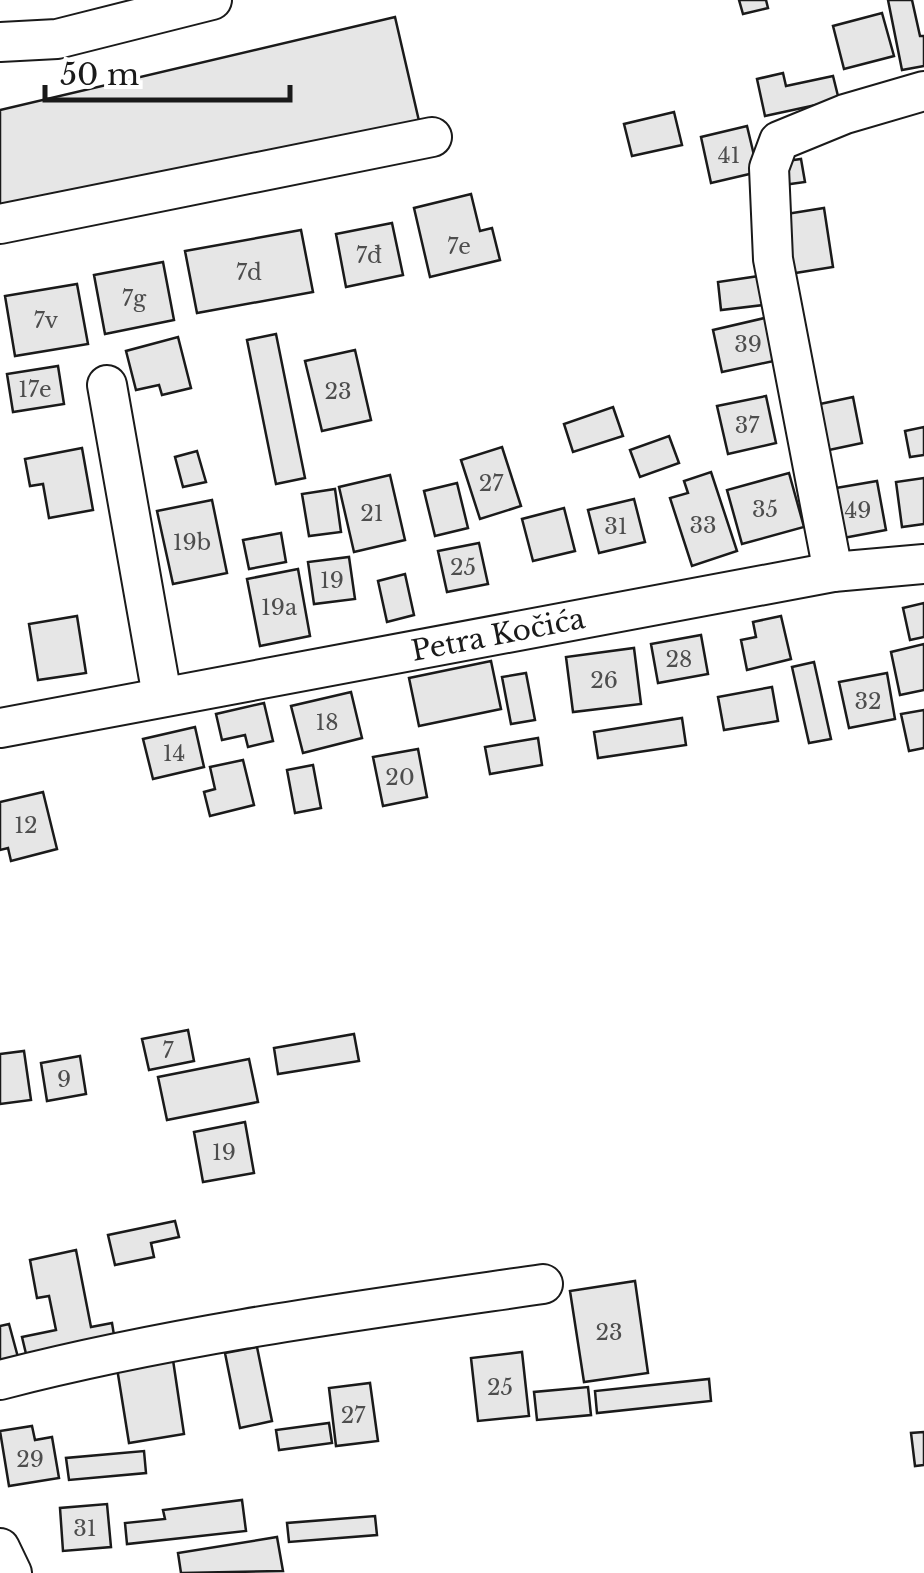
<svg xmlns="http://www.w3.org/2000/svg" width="924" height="1573" viewBox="0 0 924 1573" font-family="'Libre Baskerville',serif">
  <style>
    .building { fill: #e6e6e6; stroke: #1a1a1a; stroke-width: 2.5 }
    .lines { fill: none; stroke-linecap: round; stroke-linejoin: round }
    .minor-casing { stroke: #1a1a1a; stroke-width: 42 }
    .minor { stroke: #fff; stroke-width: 38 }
    .labels { text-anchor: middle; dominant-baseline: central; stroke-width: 8; stroke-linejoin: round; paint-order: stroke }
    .number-label { font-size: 22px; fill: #4d4d4d }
    .street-label { font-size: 28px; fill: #1a1a1a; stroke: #fff }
  </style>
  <rect width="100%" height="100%" fill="#fff"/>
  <g class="building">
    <polygon points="739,0 766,0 768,8 743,14"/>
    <polygon points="888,0 912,0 920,36 924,36 924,66 902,70"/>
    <polygon points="882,13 894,56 844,69 833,26"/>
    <polygon points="395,17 419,121 0,220 0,110"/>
    <polygon points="783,73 786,86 833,76 839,100 765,116 757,79"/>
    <polygon points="674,112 682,145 632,156 624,124"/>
    <polygon points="747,126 758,172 711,183 701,137"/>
    <polygon points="801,159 805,182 783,185 779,162"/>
    <polygon points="471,194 480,231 492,228 500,260 430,277 414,208"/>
    <polygon points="824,208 833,267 789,274 780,215"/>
    <polygon points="392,223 403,275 346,287 336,234"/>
    <polygon points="301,230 313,292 197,313 185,251"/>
    <polygon points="163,262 174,320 105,334 94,275"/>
    <polygon points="759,276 763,305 721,310 718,282"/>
    <polygon points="77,284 88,344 15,356 5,296"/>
    <polygon points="773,316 783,359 722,372 713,330"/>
    <polygon points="276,334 305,478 276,484 247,340"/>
    <polygon points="178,337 191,388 162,395 159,385 136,390 126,351"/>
    <polygon points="355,350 371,420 322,431 305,361"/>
    <polygon points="58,366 64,404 13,412 7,374"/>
    <polygon points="766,396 776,443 728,454 717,406"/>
    <polygon points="853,397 862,443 829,450 820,404"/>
    <polygon points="613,407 623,436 573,452 564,424"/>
    <polygon points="924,427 924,455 910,457 905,431"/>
    <polygon points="669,436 679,463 640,477 630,450"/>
    <polygon points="502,447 521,506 480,519 461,460"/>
    <polygon points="82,448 93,510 49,518 43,484 30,486 25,459"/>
    <polygon points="197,451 206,482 183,487 175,457"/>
    <polygon points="711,472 737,551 692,566 670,498 688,493 684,481"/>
    <polygon points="789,473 804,527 742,544 727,490"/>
    <polygon points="390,475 405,540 354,552 339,487"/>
    <polygon points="924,478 924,524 902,527 896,482"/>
    <polygon points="877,481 886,530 838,539 830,489"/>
    <polygon points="457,483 468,528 435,536 424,491"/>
    <polygon points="335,489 341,532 309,536 302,494"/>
    <polygon points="634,499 645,542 599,553 588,510"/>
    <polygon points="212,500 227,573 173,584 157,511"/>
    <polygon points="564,508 575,551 533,561 522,519"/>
    <polygon points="281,533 286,562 249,569 243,540"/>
    <polygon points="479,543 488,584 447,592 438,551"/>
    <polygon points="349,557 355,599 314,604 308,562"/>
    <polygon points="298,569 310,636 260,646 247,579"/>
    <polygon points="405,574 414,615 387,622 378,581"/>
    <polygon points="924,603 924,637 910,640 903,608"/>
    <polygon points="77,616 86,673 38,680 29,624"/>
    <polygon points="781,616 791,659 747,670 741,640 756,637 753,622"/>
    <polygon points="701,635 708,674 658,683 651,644"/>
    <polygon points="924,644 924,690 900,695 891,652"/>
    <polygon points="634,648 641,704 573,712 566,657"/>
    <polygon points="491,661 501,709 419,726 409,678"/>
    <polygon points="814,662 831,739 809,743 792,667"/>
    <polygon points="526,673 535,720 511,724 502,677"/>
    <polygon points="887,673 895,719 849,728 839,682"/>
    <polygon points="772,687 778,721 724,730 718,697"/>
    <polygon points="351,692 362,738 303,753 291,706"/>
    <polygon points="264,703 273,741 248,747 245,735 222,740 216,714"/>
    <polygon points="924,710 924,748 909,751 901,714"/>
    <polygon points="682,718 686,745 598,758 594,732"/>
    <polygon points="195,727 204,767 153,779 143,739"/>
    <polygon points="538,738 542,765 490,774 485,747"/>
    <polygon points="418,749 427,797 383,806 373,757"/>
    <polygon points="243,760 254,805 210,816 204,792 215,789 210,767"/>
    <polygon points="313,765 321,808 295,813 287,770"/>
    <polygon points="43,792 57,849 11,861 8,848 0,850 0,802"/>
    <polygon points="188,1030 194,1061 149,1070 142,1039"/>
    <polygon points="354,1034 359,1061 278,1074 274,1048"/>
    <polygon points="24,1051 31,1100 0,1104 0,1054"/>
    <polygon points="80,1056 86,1094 47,1101 41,1063"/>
    <polygon points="249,1059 258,1102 167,1120 158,1077"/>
    <polygon points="245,1122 254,1173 203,1182 194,1132"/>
    <polygon points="175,1221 179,1237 151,1243 154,1257 115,1265 108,1235"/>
    <polygon points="76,1250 91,1327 112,1323 115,1341 27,1358 22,1337 56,1330 49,1296 37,1298 30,1260"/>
    <polygon points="635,1281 648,1373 584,1382 570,1291"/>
    <polygon points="9,1324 19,1361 0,1365 0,1326"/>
    <polygon points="257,1347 272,1421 240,1428 225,1353"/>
    <polygon points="522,1352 529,1416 478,1421 471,1358"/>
    <polygon points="173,1360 184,1434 129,1443 117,1368"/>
    <polygon points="709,1379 711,1401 597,1413 595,1391"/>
    <polygon points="370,1383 378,1441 336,1446 329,1388"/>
    <polygon points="588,1387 591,1415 537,1420 534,1392"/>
    <polygon points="329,1423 332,1443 279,1450 276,1430"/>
    <polygon points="32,1426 35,1440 52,1437 59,1478 9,1486 0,1431"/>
    <polygon points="924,1432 924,1465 915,1466 911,1433"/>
    <polygon points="144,1451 146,1473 69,1480 66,1458"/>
    <polygon points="242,1500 246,1531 127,1544 125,1523 165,1519 163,1510"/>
    <polygon points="107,1504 111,1547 63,1551 60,1508"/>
    <polygon points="375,1516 377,1535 289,1542 287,1523"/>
    <polygon points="277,1537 283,1571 181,1573 178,1553"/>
  </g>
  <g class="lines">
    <g class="minor-casing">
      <g id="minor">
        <polyline points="0,42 57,39 212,0"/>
        <polyline points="0,224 432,137"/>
        <polyline points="107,385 162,696"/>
        <polyline points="833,572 773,259 769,168 779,141 845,114 924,91"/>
        <polyline points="0,728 833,572 924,564"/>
        <path d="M 0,1380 C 178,1334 362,1310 543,1284"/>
        <polyline points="0,1548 12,1573"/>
      </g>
    </g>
    <use href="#minor" class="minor"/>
  </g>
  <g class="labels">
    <g class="number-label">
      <text x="729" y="155">41</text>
      <text x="459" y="246">7e</text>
      <text x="369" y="255">7đ</text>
      <text x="249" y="272">7d</text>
      <text x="134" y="298">7g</text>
      <text x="46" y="320">7v</text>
      <text x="748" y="344">39</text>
      <text x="35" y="389">17e</text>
      <text x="338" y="391">23</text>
      <text x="747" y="425">37</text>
      <text x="491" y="483">27</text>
      <text x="765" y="509">35</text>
      <text x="858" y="510">49</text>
      <text x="372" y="513">21</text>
      <text x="703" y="525">33</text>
      <text x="616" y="526">31</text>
      <text x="192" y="542">19b</text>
      <text x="463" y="567">25</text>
      <text x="332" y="580">19</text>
      <text x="279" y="607">19a</text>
      <text x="679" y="659">28</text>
      <text x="604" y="680">26</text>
      <text x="868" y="701">32</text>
      <text x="327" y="722">18</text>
      <text x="174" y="753">14</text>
      <text x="400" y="777">20</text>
      <text x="26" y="825">12</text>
      <text x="168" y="1050">7</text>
      <text x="64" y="1079">9</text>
      <text x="224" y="1152">19</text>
      <text x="609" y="1332">23</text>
      <text x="500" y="1387">25</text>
      <text x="353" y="1415">27</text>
      <text x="30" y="1459">29</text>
      <text x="85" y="1528">31</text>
    </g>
    <g class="street-label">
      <text transform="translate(498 635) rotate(-11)">Petra Kočića</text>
    </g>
  </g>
  <path d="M45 85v15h245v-15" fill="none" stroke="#1a1a1a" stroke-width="5"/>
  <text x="60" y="85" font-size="30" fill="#1a1a1a" stroke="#ffffff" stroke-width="8" paint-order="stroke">50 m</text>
</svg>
